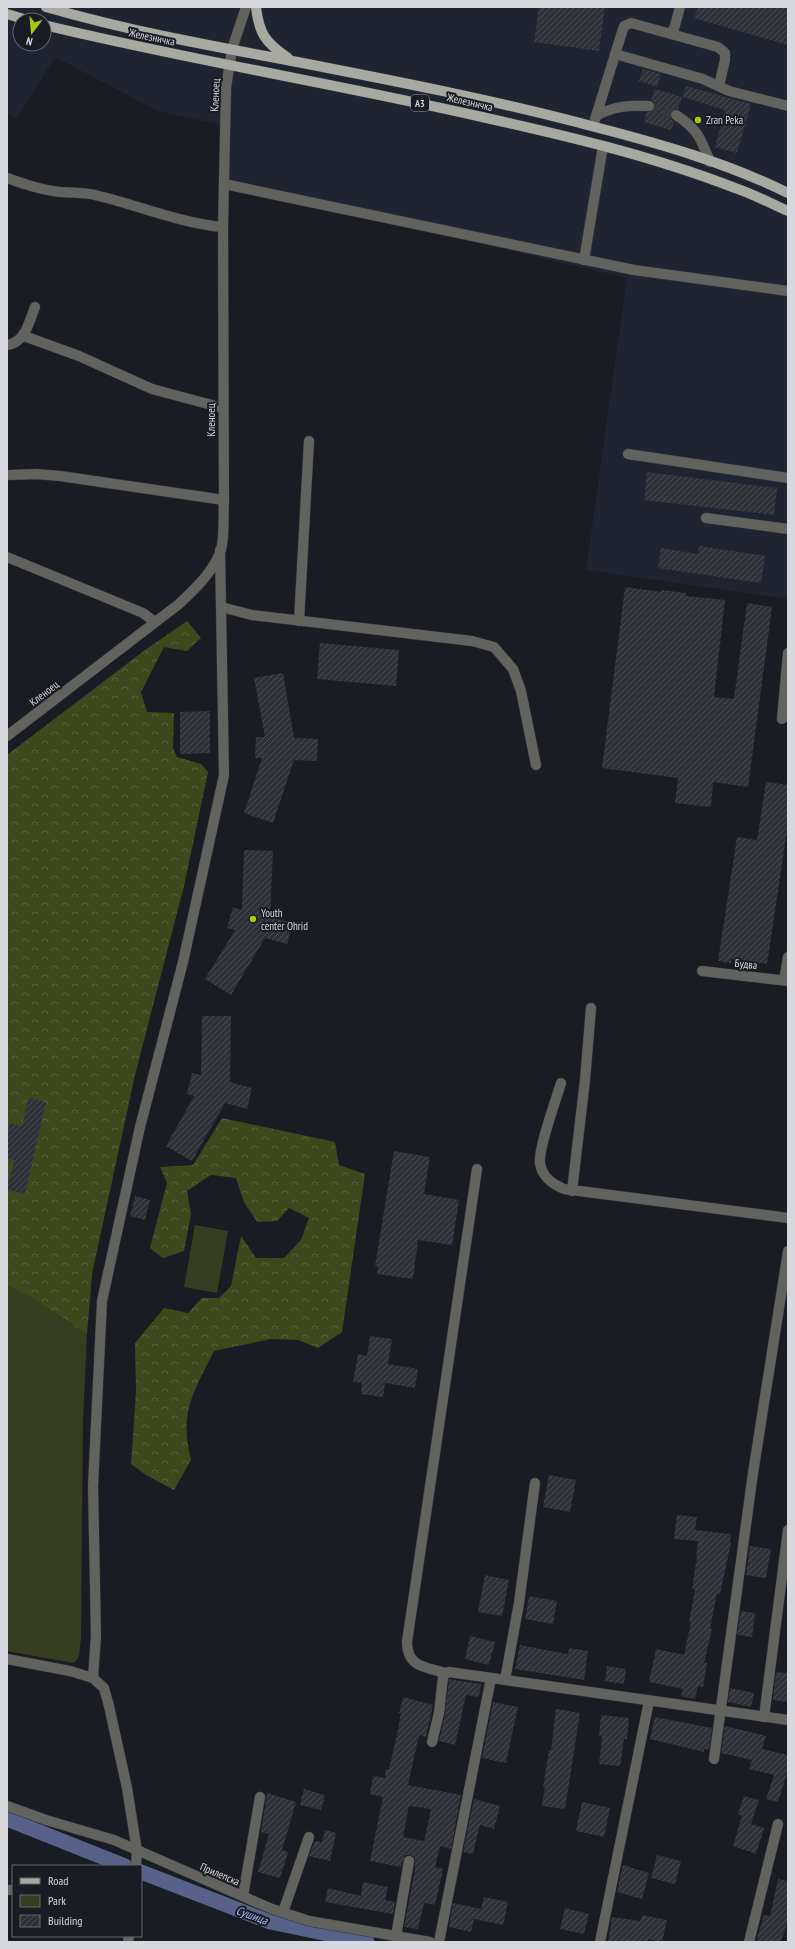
<svg xmlns="http://www.w3.org/2000/svg" width="795" height="1949" viewBox="0 0 795 1949" font-family="'PT Sans Narrow',sans-serif">
  <style>
    .built { fill: #202431; fill-rule: evenodd }
    .green { fill: #373d20 }
    .forest { fill: url(#forest-crowns) }
    .lines { fill: none; stroke-linecap: round; stroke-linejoin: round }
    .canal { stroke: #56628a; stroke-width: 15 }
    .building { fill: url(#building-hatch); fill-rule: evenodd }
    .minor-tunnel { stroke: #36383f; stroke-width: 10; stroke-dasharray: 10 5; stroke-linecap: butt }
    .minor-casing { stroke: #34363d; stroke-width: 11 }
    .major-casing { stroke: #34363d; stroke-width: 11 }
    .minor { stroke: #62635f; stroke-width: 10 }
    .major { stroke: #a8aaa2; stroke-width: 10 }
    .poi-dot { fill: #adc610; stroke: #1a1c23; stroke-width: 1.5 }
    .labels { text-anchor: middle; dominant-baseline: central; stroke-width: 4; stroke-linejoin: round; paint-order: stroke }
    .shield { fill: #1a1c23; stroke: #9ea0a5; stroke-width: 1 }
    .shield-label { font-size: 10px; font-weight: bold; fill: #d6d8dd }
    .street-label { font-size: 11px; fill: #d6d8dd; stroke: #1a1c23 }
    .poi-label { font-size: 11px; fill: #d6d8dd; stroke: #1a1c23; text-anchor: start }
    .water-label { font-size: 12px; font-style: italic; fill: #a8bdfe; stroke: #1a1c23 }
  </style>
  <defs>
    <pattern id="forest-crowns" width="20" height="18" patternUnits="userSpaceOnUse"><rect width="20" height="18" fill="#3f481c"/><path d="M2 6a3 3 0 1 1 6 0M12 15a3 3 0 1 1 6 0" fill="none" stroke="#5a623d"/></pattern>
    <pattern id="building-hatch" width="6" height="6" patternUnits="userSpaceOnUse"><rect width="6" height="6" fill="#2e3138"/><path d="M-1 1l2-2M0 6l6-6M5 7l2-2" fill="none" stroke="#4c4e54"/></pattern>
  </defs>
  <rect width="100%" height="100%" fill="#1a1c23"/>
  <path class="built" d="M 7,7 L 788,7 L 788,599 L 586,570 L 627,278 L 224,184 L 225,126 L 158,111 L 55,57 L 17,118 L 7,113 ZM 20,20 L 44,20 L 44,44 L 20,44 Z"/>
  <g class="green">
    <polygon points="195,1225 228,1231 217,1293 184,1287"/>
    <polygon points="7,1285 35,1300 87,1334 83,1421 81,1638 79,1656 74,1663 7,1651"/>
  </g>
  <g class="forest">
    <polygon points="187,621 201,638 187,651 164,647 141,692 147,712 174,713 173,748 177,757 201,764 208,772 184,886 135,1075 92,1274 87,1334 35,1300 7,1285 7,755 145,650"/>
    <path d="M 222,1118 L 335,1142 L 339,1165 L 365,1174 L 342,1332 L 318,1348 L 298,1340 L 271,1339 L 214,1351 C 193,1393 179,1413 191,1460 L 174,1490 L 146,1475 L 131,1464 L 136,1392 L 135,1343 L 164,1308 L 188,1313 L 202,1298 L 219,1298 L 231,1286 L 241,1236 L 256,1258 L 284,1258 L 301,1240 L 309,1218 L 289,1208 L 277,1221 L 257,1222 L 244,1202 L 236,1178 L 211,1175 L 187,1191 L 191,1214 L 184,1251 L 163,1258 L 150,1248 L 167,1183 L 160,1167 L 193,1165 Z"/>
  </g>
  <g class="lines">
    <g class="canal">
      <polyline points="7,1819 125,1866"/>
      <polyline points="141,1872 270,1922 367,1942"/>
    </g>
  </g>
  <g class="building">
    <polygon points="539,7 605,7 599,51 534,42"/>
    <polygon points="698,7 788,7 788,45 694,18"/>
    <polygon points="643,69 661,74 657,87 639,81"/>
    <polygon points="686,86 751,104 737,153 715,147 725,110 683,97"/>
    <polygon points="655,89 682,97 678,109 673,109 670,114 670,118 674,122 671,130 644,122 647,112 655,109 655,103 651,100"/>
    <polygon points="647,472 777,488 774,515 644,500"/>
    <polygon points="699,546 765,556 761,583 658,568 661,548 698,554"/>
    <polygon points="625,587 661,592 661,590 686,593 686,596 725,600 714,697 734,699 747,603 772,607 748,787 713,782 711,807 675,803 678,778 602,768"/>
    <polygon points="320,643 399,650 396,686 317,679"/>
    <polygon points="283,673 294,738 318,739 317,761 294,760 273,823 244,813 262,758 255,758 256,737 265,737 254,678"/>
    <polygon points="210,711 210,753 180,754 180,712"/>
    <polygon points="766,782 788,785 788,824 767,964 731,959 731,963 718,961 737,837 757,840"/>
    <polygon points="244,850 273,851 270,917 293,923 287,944 265,938 231,995 205,979 235,930 227,928 233,907 242,910"/>
    <polygon points="202,1016 231,1016 230,1082 252,1088 247,1109 225,1103 192,1161 166,1146 194,1096 187,1094 192,1073 201,1075"/>
    <polygon points="28,1098 46,1102 25,1194 7,1190 14,1160 7,1158 7,1135 10,1123 22,1126"/>
    <polygon points="394,1151 430,1157 424,1194 459,1200 452,1245 418,1240 413,1279 377,1274 378,1267 375,1266"/>
    <polygon points="135,1196 150,1200 145,1220 130,1216"/>
    <polygon points="370,1336 392,1339 388,1364 418,1369 415,1388 385,1383 383,1397 361,1394 362,1383 353,1382 358,1354 367,1356"/>
    <polygon points="549,1475 576,1480 570,1512 543,1507"/>
    <polygon points="677,1515 697,1517 695,1530 731,1534 730,1542 731,1543 720,1594 717,1593 710,1629 712,1629 704,1663 707,1663 703,1687 698,1686 695,1699 681,1696 683,1689 649,1682 656,1649 684,1655 691,1622 689,1622 695,1590 692,1589 697,1557 696,1557 698,1541 674,1539"/>
    <polygon points="750,1546 771,1549 766,1578 746,1575"/>
    <polygon points="485,1575 509,1580 502,1616 478,1612"/>
    <polygon points="529,1596 557,1601 553,1624 525,1619"/>
    <polygon points="741,1611 755,1613 752,1637 737,1635"/>
    <polygon points="470,1636 495,1642 489,1665 465,1659"/>
    <polygon points="520,1645 568,1654 569,1648 588,1651 584,1680 515,1669"/>
    <polygon points="607,1666 626,1669 624,1684 605,1681"/>
    <polygon points="776,1672 788,1673 788,1702 773,1700"/>
    <polygon points="449,1679 481,1684 479,1697 466,1695 455,1745 439,1741 445,1714"/>
    <polygon points="730,1688 754,1693 751,1707 728,1702"/>
    <path d="M 403,1697 L 433,1705 L 426,1737 L 419,1735 L 408,1785 L 461,1795 L 451,1849 L 440,1846 L 435,1867 L 443,1869 L 435,1905 L 424,1903 L 418,1929 L 404,1927 L 415,1870 L 415,1858 L 410,1855 L 406,1855 L 403,1860 L 401,1867 L 370,1861 L 383,1797 L 370,1794 L 373,1776 L 385,1778 L 386,1769 L 389,1769 L 398,1730 L 401,1713 L 399,1713 ZM 409,1806 L 431,1809 L 424,1841 L 403,1837 Z"/>
    <polygon points="493,1702 518,1707 506,1763 482,1758"/>
    <polygon points="556,1709 580,1713 565,1809 542,1806 545,1787 543,1787 549,1750 551,1750"/>
    <polygon points="601,1715 629,1718 627,1739 624,1739 620,1766 599,1764 602,1736 599,1736"/>
    <polygon points="655,1717 712,1728 709,1750 704,1749 704,1752 650,1739"/>
    <polygon points="725,1726 766,1736 762,1749 788,1755 788,1771 778,1802 766,1799 774,1775 749,1769 752,1760 721,1753"/>
    <polygon points="304,1789 325,1795 321,1810 300,1805"/>
    <polygon points="267,1793 296,1802 282,1850 288,1852 280,1878 258,1872 269,1834 261,1832"/>
    <polygon points="744,1796 759,1800 751,1824 764,1828 756,1854 733,1846 742,1816 738,1814"/>
    <polygon points="474,1799 500,1806 494,1829 480,1825 473,1854 463,1852"/>
    <polygon points="582,1802 610,1808 604,1837 576,1831"/>
    <polygon points="325,1830 336,1833 330,1861 309,1856 315,1841 322,1842"/>
    <polygon points="657,1855 681,1861 675,1884 651,1878"/>
    <polygon points="623,1865 649,1873 642,1899 617,1892"/>
    <polygon points="778,1879 788,1881 788,1920 781,1942 756,1942 764,1915 770,1916"/>
    <polygon points="363,1882 388,1887 385,1900 395,1902 393,1914 325,1902 328,1888 361,1896"/>
    <polygon points="484,1897 508,1902 503,1925 474,1919 471,1932 449,1927 453,1903 481,1909"/>
    <polygon points="565,1908 589,1914 584,1934 560,1929"/>
    <polygon points="642,1915 667,1920 662,1942 648,1939 648,1942 608,1942 612,1917 640,1921"/>
  </g>
  <g class="lines">
    <polyline class="minor-tunnel" points="649,106 676,115"/>
    <g class="minor-casing">
      <g id="minor">
        <polyline points="670,33 674,29 680,7"/>
        <polyline points="615,54 703,79 729,91 788,106"/>
        <path d="M 676,115 C 698,129 701,139 710,162"/>
        <path d="M 596,116 C 613,106 630,105 649,106"/>
        <polyline points="593,126 622,32 624,26 631,23 718,47 725,53 725,60 719,86"/>
        <path d="M 7,178 C 24,184 41,190 60,192 C 73,193 85,192 99,196 C 140,206 180,223 223,227"/>
        <polyline points="224,184 634,270 788,291"/>
        <polyline points="584,260 603,146"/>
        <polyline points="24,336 79,356 152,389 223,408"/>
        <path d="M 7,345 C 25,343 29,322 35,307"/>
        <polyline points="628,454 788,478"/>
        <polyline points="10,475 36,474 60,476 224,500"/>
        <polyline points="706,518 788,529"/>
        <polyline points="220,550 221,607 252,615 472,641 494,647 513,669 521,691 536,765"/>
        <polyline points="7,557 143,613 155,622"/>
        <polyline points="299,621 309,441"/>
        <polyline points="782,719 788,653"/>
        <path d="M 7,736 L 179,604 C 195,589 214,571 221,550 C 225,534 223,516 224,500 L 223,227 L 226,88 L 232,49 L 246,7"/>
        <polyline points="702,971 788,981"/>
        <polyline points="784,980 788,957"/>
        <path d="M 561,1083 C 556,1100 538,1149 540,1163 C 542,1177 552,1184 564,1189 L 788,1218"/>
        <polyline points="572,1191 585,1080 591,1008"/>
        <polyline points="7,1659 70,1671 93,1678 104,1688 109,1706 127,1788 137,1851 136,1866"/>
        <path d="M 446,1673 C 425,1667 407,1667 407,1642 L 477,1169"/>
        <polyline points="93,1678 96,1636 93,1486 102,1301 140,1127 183,962 224,775 221,607"/>
        <polyline points="505,1680 519,1603 535,1483"/>
        <polyline points="764,1717 788,1530"/>
        <polyline points="432,1742 439,1713 443,1677 446,1673 449,1672 788,1720"/>
        <polyline points="714,1759 753,1473 788,1251"/>
        <polyline points="7,1806 46,1820 114,1840 272,1909 309,1921 430,1942"/>
        <polyline points="7,1890 13,1890"/>
        <polyline points="243,1896 260,1797"/>
        <polyline points="283,1912 309,1837"/>
        <polyline points="396,1936 409,1861"/>
        <polyline points="128,1942 129,1936"/>
        <polyline points="439,1942 491,1678"/>
        <polyline points="600,1942 649,1701"/>
        <polyline points="749,1942 778,1824"/>
      </g>
    </g>
    <g class="major-casing">
      <g id="major">
        <path d="M 46,7 C 125,30 206,45 287,60 C 390,80 494,100 595,127 C 661,144 727,163 788,193"/>
        <path d="M 256,7 C 259,34 266,43 288,58"/>
        <polyline points="7,14 27,20"/>
        <path d="M 44,25 C 189,60 337,84 482,117 C 567,136 653,156 735,188 C 753,194 770,203 788,211"/>
      </g>
    </g>
    <use href="#minor" class="minor"/>
    <use href="#major" class="major"/>
  </g>
  <g class="poi-dot">
    <circle cx="698" cy="120" r="4"/>
    <circle cx="253" cy="919" r="4"/>
  </g>
  <g class="labels">
    <rect class="shield" x="411" y="95" width="18" height="16" rx="3"/>
    <g class="shield-label">
      <text x="420" y="103">A3</text>
    </g>
    <g class="street-label">
      <text transform="translate(152 37) rotate(12)">Железничка</text>
      <text transform="translate(215 95) rotate(-87)">Кленоец</text>
      <text transform="translate(470 102) rotate(13)">Железничка</text>
      <text transform="translate(211 420) rotate(-90)">Кленоец</text>
      <text transform="translate(44 693) rotate(-38)">Кленоец</text>
      <text transform="translate(746 964) rotate(6)">Будва</text>
      <text transform="translate(220 1874) rotate(23)">Прилепска</text>
    </g>
    <g class="poi-label">
      <text x="706" y="120">Zran Peka</text>
      <text x="261" y="913">Youth<tspan x="261" dy="13">center Ohrid</tspan></text>
    </g>
    <g class="water-label">
      <text transform="translate(252 1915) rotate(20)">Сушица</text>
    </g>
  </g>
  <rect width="795" height="1949" fill="none" stroke="#d6d8dd" stroke-width="16"/>
  <rect x="12" y="1865" width="130" height="72" fill="#1a1c23" stroke="#65676d"/>
  <rect x="20" y="1878" width="20" height="6" fill="#a8aaa2" stroke="#65676d"/>
  <text x="48" y="1885" font-size="12" fill="#d6d8dd">Road</text>
  <rect x="20" y="1895" width="20" height="12" fill="#373d20" stroke="#65676d"/>
  <text x="48" y="1905" font-size="12" fill="#d6d8dd">Park</text>
  <rect x="20" y="1915" width="20" height="12" fill="url(#building-hatch)" stroke="#65676d"/>
  <text x="48" y="1925" font-size="12" fill="#d6d8dd">Building</text>
  <g transform="translate(32 32) rotate(196)"><circle r="19" fill="#1a1c23" stroke="#65676d"/>
  <path d="M0-3L7 15L0 10L-7 15Z" fill="#adc610"/>
  <text y="-6" font-size="11" font-weight="bold" text-anchor="middle" fill="#d6d8dd">N</text>
  </g>
</svg>
